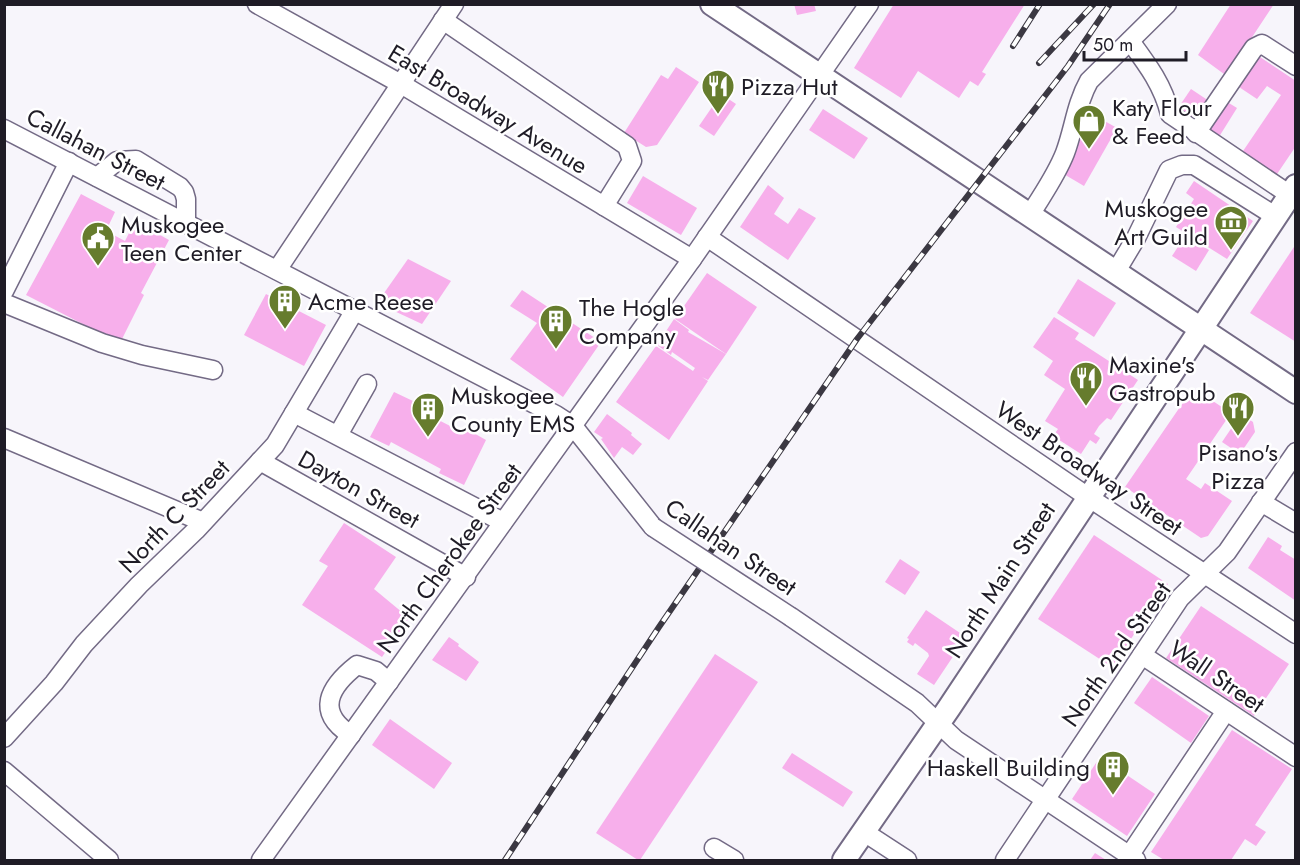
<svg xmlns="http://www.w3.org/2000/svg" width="1300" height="865" viewBox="0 0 1300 865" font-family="Jost,sans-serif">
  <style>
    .building { fill: #f7afeb }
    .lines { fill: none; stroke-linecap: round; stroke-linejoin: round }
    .minor-casing { stroke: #736a85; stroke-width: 21 }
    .major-casing { stroke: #736a85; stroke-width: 26 }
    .minor { stroke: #fff; stroke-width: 18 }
    .major { stroke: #fff; stroke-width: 22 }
    .rail-casing { stroke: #3b3842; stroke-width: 6 }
    .rail { stroke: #fff; stroke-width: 4; stroke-dasharray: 11; stroke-linecap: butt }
    .minor-bridge-casing { stroke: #736a85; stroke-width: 21; stroke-linecap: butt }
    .minor-bridge { stroke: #fff; stroke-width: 18 }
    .labels { text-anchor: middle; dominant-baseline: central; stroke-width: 5; stroke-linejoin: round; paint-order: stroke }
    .poi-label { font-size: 24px; fill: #1f1c26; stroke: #fff; text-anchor: start }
    .street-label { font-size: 24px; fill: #1f1c26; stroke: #fff }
  </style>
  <rect width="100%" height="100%" fill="#f7f5fb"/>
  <g class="building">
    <polygon points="794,4 814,4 816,11 797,15"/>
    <polygon points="894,4 1025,4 982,72 986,74 978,86 970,81 959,98 918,71 901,98 854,68"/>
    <polygon points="1231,4 1274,4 1235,63 1230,66 1224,74 1198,55"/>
    <polygon points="1257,55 1296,81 1296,146 1275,177 1241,154 1281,95 1267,86 1257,99 1236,85"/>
    <polygon points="676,67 699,82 657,145 646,147 624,133 661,75 668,79"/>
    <polygon points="1191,89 1209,101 1194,123 1176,111"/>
    <polygon points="721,94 736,104 714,136 699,126"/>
    <polygon points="1224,100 1237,108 1217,140 1204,132"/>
    <polygon points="823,109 868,138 854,159 809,130"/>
    <polygon points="1094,115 1117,128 1084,186 1062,173"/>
    <polygon points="643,176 697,208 681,235 627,203"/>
    <polygon points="1194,181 1253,221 1227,259 1176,227 1194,199 1186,193"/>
    <polygon points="768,185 784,198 774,214 788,224 799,208 816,218 788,260 740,227"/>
    <polygon points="81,194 115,212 106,231 125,241 135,221 169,240 141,293 144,295 120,343 26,295"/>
    <polygon points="1185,236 1209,250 1196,271 1172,256"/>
    <polygon points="1296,244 1296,342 1250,313"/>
    <polygon points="408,259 451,281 422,324 377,303"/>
    <polygon points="707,273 757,307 726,354 675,319"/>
    <polygon points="1078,279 1116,303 1094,337 1057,313"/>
    <polygon points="522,290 601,342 563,397 510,359 537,323 510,306"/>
    <polygon points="266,294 326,325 304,366 244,335"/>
    <polygon points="1054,317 1079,333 1075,339 1138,380 1111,420 1107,418 1099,426 1094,434 1100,438 1096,444 1090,440 1081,454 1053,436 1058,429 1045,421 1065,389 1044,375 1053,361 1033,347"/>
    <polygon points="674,319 689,330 688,332 726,354 708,380 702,377 708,381 669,440 616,402 656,346 693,371 695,368 672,352 671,355 657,345"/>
    <polygon points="1193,388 1231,413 1186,479 1201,489 1205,483 1232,501 1208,536 1201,538 1125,487"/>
    <polygon points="394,392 413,401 411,406 460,431 463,427 486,440 464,485 439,473 441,469 391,442 389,446 370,437"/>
    <polygon points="607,414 632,433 631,435 642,444 633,455 622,447 614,458 601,439 603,438 594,432"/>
    <polygon points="1241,414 1253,422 1255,432 1240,454 1222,442"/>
    <polygon points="344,523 396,557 374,589 409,618 382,657 302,605 328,566 319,561"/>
    <polygon points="1094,535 1168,584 1112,667 1038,619"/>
    <polygon points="1268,537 1282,546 1280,550 1296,560 1296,601 1248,568"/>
    <polygon points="900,559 920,572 905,595 885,582"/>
    <polygon points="1201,606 1289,664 1254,716 1166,658"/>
    <polygon points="926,610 966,637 934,685 917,674 929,656 928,653 915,643 913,646 907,642 909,639 907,638"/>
    <polygon points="449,637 459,644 458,646 479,662 466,681 432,660"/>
    <polygon points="715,654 758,682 640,860 638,860 596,833"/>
    <polygon points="1152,677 1209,716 1191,743 1134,703"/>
    <polygon points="390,719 452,763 434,789 372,745"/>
    <polygon points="1232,730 1292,769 1255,825 1266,832 1256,846 1245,839 1231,860 1164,860 1151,852"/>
    <polygon points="792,753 853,792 843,807 782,768"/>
    <polygon points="1100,757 1155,794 1127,836 1072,799"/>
    <polygon points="1095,853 1106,860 1090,860"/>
  </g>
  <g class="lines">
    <g class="minor-casing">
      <g id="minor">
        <polyline points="257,4 401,84 692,259"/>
        <polyline points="443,20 627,146 632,161 604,206"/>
        <path d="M 1130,41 C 1147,64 1163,85 1170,114 L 1290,195"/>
        <polyline points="4,129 556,415 573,426 653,527"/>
        <polyline points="1196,133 1254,48 1262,44 1296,66"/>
        <polyline points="97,177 117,161 136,160 180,187 184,192 186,199 186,223"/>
        <path d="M 1030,215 C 1042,195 1056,176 1065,153 C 1074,129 1076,104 1089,81 L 1167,4"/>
        <polyline points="707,237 1088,497 1296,634"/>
        <polyline points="277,270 454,4"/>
        <polyline points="1115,273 1136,238 1169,170 1182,165 1194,165 1275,216"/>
        <polyline points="4,291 69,162"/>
        <polyline points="4,303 102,343 142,355 213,370"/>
        <polyline points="294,413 503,522"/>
        <polyline points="338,435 367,384"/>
        <polyline points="4,438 203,522"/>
        <polyline points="260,461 466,577"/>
        <polyline points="1261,502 1296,523"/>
        <polyline points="791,617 917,703 956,740 1136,860"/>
        <polyline points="1142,655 1296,757"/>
        <path d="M 351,735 C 315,712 329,687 357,665 L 376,671 L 389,682"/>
        <polyline points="4,738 54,683 84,644 139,585 196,530 275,445 355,310"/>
        <polyline points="4,771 109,860"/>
        <polyline points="864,832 907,860"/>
        <polyline points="714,848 734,860"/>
        <polyline points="1129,856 1226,711"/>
        <polyline points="261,860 692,259 869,4"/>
        <polyline points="1005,860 1180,598 1227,552 1296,452"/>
      </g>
    </g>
    <g class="major-casing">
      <g id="major">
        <polyline points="712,4 1296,392"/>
        <polyline points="844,860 949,708 1296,186"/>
      </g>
    </g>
    <use href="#minor" class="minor"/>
    <use href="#major" class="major"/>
    <g class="rail-casing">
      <g id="rail">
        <polyline points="1013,46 1040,4"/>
        <polyline points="1039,63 1094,4"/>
        <polyline points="505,860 659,627 857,339 1068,66 1110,4"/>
      </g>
    </g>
    <use href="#rail" class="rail"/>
    <g class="minor-bridge-casing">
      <polyline id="minor-bridge" points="653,527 791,617"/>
    </g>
    <use href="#minor-bridge" class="minor-bridge"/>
  </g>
  <defs>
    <g id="restaurant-pin" transform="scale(1.725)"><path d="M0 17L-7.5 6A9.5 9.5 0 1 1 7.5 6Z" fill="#667c2d" stroke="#fff"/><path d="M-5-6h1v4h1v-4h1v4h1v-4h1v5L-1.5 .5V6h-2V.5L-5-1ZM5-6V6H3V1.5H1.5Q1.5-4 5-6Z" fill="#fff"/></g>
    <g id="shop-pin" transform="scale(1.725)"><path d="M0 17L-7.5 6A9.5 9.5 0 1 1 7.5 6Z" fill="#667c2d" stroke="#fff"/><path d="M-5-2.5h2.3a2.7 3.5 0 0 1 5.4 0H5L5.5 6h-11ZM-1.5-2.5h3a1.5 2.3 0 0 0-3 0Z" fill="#fff"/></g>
    <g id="museum-pin" transform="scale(1.725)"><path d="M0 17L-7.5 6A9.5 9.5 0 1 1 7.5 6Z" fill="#667c2d" stroke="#fff"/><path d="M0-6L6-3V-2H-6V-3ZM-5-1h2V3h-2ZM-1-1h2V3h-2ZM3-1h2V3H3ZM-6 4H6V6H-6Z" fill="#fff"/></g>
    <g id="civic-pin" transform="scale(1.725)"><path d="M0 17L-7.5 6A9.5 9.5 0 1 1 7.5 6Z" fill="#667c2d" stroke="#fff"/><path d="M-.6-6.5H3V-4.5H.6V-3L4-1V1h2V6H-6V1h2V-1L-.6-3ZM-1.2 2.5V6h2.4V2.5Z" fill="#fff"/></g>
    <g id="building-pin" transform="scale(1.725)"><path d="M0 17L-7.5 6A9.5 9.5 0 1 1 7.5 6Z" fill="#667c2d" stroke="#fff"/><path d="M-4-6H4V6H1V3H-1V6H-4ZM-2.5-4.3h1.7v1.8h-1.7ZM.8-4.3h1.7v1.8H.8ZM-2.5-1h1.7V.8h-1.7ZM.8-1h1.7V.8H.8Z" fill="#fff"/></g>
  </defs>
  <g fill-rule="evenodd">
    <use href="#restaurant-pin" x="718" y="86"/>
    <use href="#shop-pin" x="1089" y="121"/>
    <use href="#museum-pin" x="1231" y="222"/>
    <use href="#civic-pin" x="98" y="238"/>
    <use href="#building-pin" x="285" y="301"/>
    <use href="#building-pin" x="556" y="321"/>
    <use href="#restaurant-pin" x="1086" y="378"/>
    <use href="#restaurant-pin" x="1238" y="408"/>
    <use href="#building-pin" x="428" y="409"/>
    <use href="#building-pin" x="1113" y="767"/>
  </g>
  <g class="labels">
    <g class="poi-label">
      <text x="741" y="86">Pizza Hut</text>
      <text x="1112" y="107">Katy Flour<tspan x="1112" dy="28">&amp; Feed</tspan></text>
      <text x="1208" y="208" text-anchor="end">Muskogee<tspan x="1208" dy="28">Art Guild</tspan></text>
      <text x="121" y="224">Muskogee<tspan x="121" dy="28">Teen Center</tspan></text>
      <text x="308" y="301">Acme Reese</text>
      <text x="579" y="307">The Hogle<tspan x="579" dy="28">Company</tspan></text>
      <text x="1109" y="364">Maxine's<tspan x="1109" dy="28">Gastropub</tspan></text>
      <text x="451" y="395">Muskogee<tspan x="451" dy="28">County EMS</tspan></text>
      <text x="1238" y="452" text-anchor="middle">Pisano's<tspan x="1238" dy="28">Pizza</tspan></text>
      <text x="1090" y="767" text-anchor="end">Haskell Building</text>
    </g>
    <g class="street-label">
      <text transform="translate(488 109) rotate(31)">East Broadway Avenue</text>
      <text transform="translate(96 149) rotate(27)">Callahan Street</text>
      <text transform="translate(1089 468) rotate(34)">West Broadway Street</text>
      <text transform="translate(359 489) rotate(29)">Dayton Street</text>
      <text transform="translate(174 516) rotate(-46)">North C Street</text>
      <text transform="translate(731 547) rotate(34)">Callahan Street</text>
      <text transform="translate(449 558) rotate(-54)">North Cherokee Street</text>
      <text transform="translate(1000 580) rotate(-57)">North Main Street</text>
      <text transform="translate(1116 654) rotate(-55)">North 2nd Street</text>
      <text transform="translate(1217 676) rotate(34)">Wall Street</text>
    </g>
  </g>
  <rect width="1300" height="865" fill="none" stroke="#1f1c26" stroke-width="12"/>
  <path d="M1084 51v9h102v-9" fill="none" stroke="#1f1c26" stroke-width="3"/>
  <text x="1093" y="51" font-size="18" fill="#1f1c26" stroke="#ffffff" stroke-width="4.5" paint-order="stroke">50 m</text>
</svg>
